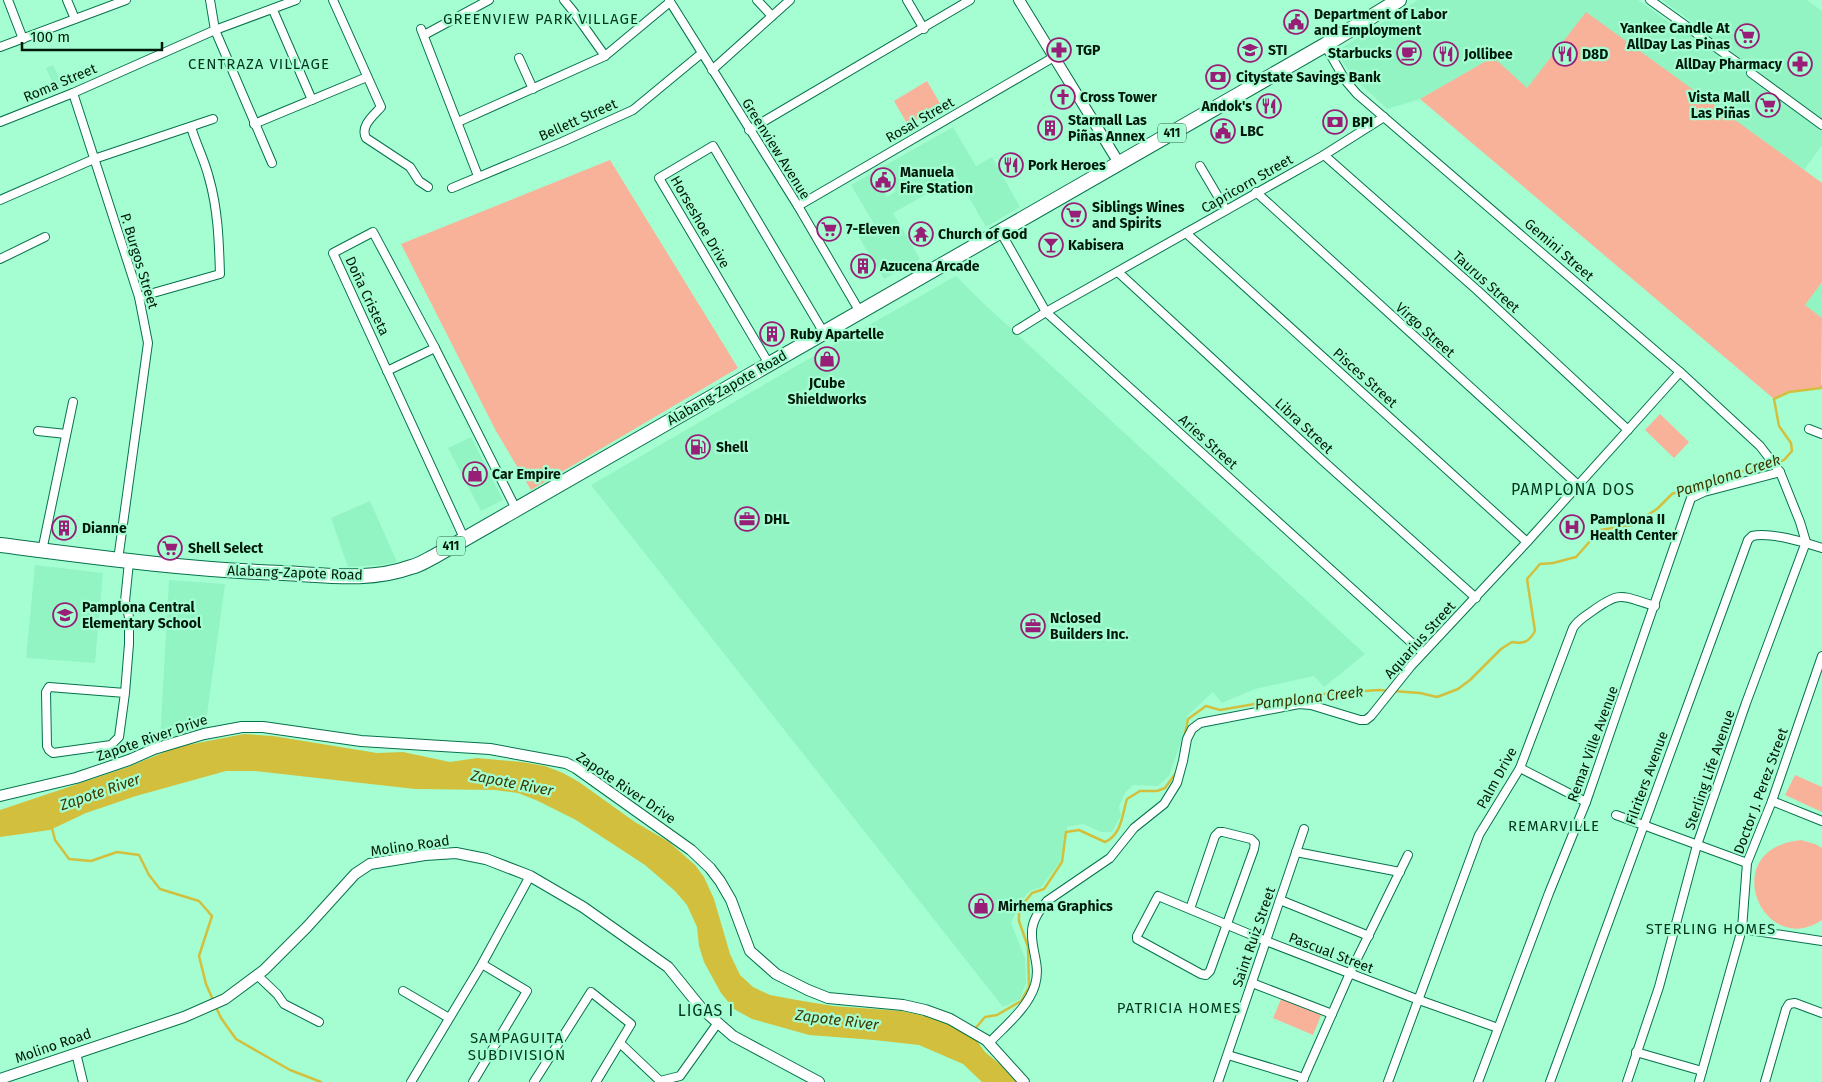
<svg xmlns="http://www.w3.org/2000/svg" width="1822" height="1082" viewBox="0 0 1822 1082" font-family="'Fira Sans',sans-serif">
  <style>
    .built { fill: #92f4c3 }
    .green { fill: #f8b299 }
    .water { fill: #d2bf3d }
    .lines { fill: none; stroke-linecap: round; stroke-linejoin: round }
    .stream { stroke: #d2bf3d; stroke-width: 2.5 }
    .street-casing { stroke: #06724c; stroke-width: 10 }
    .secondary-casing { stroke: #06724c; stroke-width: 12 }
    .highway-casing { stroke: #06724c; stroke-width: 16 }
    .street { stroke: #fff; stroke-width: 8 }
    .secondary { stroke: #fff; stroke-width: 10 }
    .highway { stroke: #fff; stroke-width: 14 }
    .labels { text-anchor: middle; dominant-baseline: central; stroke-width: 4.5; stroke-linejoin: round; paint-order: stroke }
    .shield { fill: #a5fed1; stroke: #325e48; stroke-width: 1 }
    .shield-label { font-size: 12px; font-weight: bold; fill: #00190d }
    .poi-label { font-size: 14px; font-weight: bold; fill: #00190d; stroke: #a5fed1; text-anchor: start }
    .street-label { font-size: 14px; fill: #00190d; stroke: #a5fed1 }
    .neighbourhood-label { font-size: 15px; letter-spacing: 1px; fill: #013621; stroke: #a5fed1 }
    .water-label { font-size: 15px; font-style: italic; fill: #3f3800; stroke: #a5fed1 }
    .quarter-label { font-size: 16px; letter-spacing: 1px; fill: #013621; stroke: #a5fed1 }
  </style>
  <rect width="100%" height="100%" fill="#a5fed1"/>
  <g class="built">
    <polygon points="1418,0 1638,0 1687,35 1695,24 1662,0 1807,0 1822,11 1822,145 1804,170 1822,183 1822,318 1524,93 1494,57 1420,99 1387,109 1353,77 1342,61 1339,54 1340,49"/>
    <polygon points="53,65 63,87 56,90 46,68"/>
    <polygon points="953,127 976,166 992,157 1020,207 986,227 957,177 893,213 920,259 884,279 857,234 874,224 851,185 872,173 887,197 896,191 882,167"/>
    <polygon points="956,276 981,301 1365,654 1324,687 1314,676 1255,689 1222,703 1213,692 1187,716 1182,740 1169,776 1158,786 1133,785 1125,793 1119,807 1121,816 1112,832 1101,832 1083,824 1067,827 1060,862 1041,887 1030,891 1013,910 1016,912 1011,923 1025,958 1026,983 1020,999 1003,1007 591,485 791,369"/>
    <polygon points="471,437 503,500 481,511 448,448"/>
    <polygon points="370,501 397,562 382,565 348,567 331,518"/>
    <polygon points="1573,515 1585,526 1572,541 1559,529 1563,525 1561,523 1567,516 1570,518"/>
    <polygon points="35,565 103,573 95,663 26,658"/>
    <polygon points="169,580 225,584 205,729 160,740"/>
  </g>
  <g class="green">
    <polygon points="1586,12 1822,183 1822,282 1805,305 1822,318 1821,388 1789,392 1774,399 1420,99 1493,57 1527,88"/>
    <polygon points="927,81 941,105 908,125 894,101"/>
    <polygon points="610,160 738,368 531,490 496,431 401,244"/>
    <polygon points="1660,414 1689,442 1674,458 1645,430"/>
    <polygon points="1795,775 1822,787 1822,812 1785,795"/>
    <path d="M 1801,840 L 1815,844 L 1822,848 L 1822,920 C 1763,960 1715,849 1801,840 Z"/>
    <polygon points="1282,997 1322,1013 1313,1035 1273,1018"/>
  </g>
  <polygon class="water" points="244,734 273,736 377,753 403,752 450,762 477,758 522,762 545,766 563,773 579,782 635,822 669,842 695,865 704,877 714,899 730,954 740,975 753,987 770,995 797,1000 833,1006 902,1011 934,1018 971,1033 985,1052 1002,1066 1016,1082 982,1082 963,1064 919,1045 874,1040 809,1035 752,1019 734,1009 721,993 704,962 699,946 697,927 687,905 675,891 645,865 576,820 538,801 518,793 495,790 415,789 255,771 226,771 136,796 86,813 50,830 0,837 0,810 128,767 177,747"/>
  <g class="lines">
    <g class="stream">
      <path d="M 1181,752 L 1188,719 L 1206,706 L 1220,710 L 1307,695 L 1379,690 L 1420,693 L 1437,697 L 1458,689 L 1470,680 L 1501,649 L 1512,642 C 1524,644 1529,642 1535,631 L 1527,579 L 1540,564 L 1553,563 L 1576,557 L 1600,530 L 1632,525 L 1657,509 L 1672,494 L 1724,475 L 1760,468 L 1784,460 L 1792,451 L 1791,443 L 1779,426 L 1774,399 L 1789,392 L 1821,388 L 1822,386"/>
      <polyline points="52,828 55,840 69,859 91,861 117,852 139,855 149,875 160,889 199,901 212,916 199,956 206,984 213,1000"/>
      <polyline points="215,1005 221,1018 236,1039 290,1070 321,1082"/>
      <path d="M 974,1030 L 985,1017 L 997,1015 L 1021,1001 L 1029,987 L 1028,947 L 1019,921 L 1019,909 L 1032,893 L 1044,889 L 1062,862 L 1066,832 L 1079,830 L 1105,842 C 1122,834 1122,815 1127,799 L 1140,791 L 1157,791 L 1165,788 L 1178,770"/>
    </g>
    <g class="street-casing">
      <g id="street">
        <polyline points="8,0 23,39"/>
        <polyline points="67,0 75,19"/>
        <polyline points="210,0 215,30 272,163"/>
        <path d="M 333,0 L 381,107 C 373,116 360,126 366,138 L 410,167 L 419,181 L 428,187"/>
        <polyline points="564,0 573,11 605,56"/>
        <polyline points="669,0 798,206 860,312"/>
        <polyline points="757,0 772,16"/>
        <polyline points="907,0 924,29"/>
        <polyline points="1650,0 1742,66"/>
        <polyline points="273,10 312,100"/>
        <polyline points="421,29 478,176"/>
        <polyline points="424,35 489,0"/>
        <polyline points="1325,45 1345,80 1357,94 1680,372 1760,446 1780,472 1800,522 1806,542 1746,703 1697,845 1659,987 1627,1082"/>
        <polyline points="0,47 126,0"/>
        <polyline points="519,58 533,89"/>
        <polyline points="712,70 790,0"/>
        <polyline points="1751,73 1822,125"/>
        <polyline points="73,93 139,297 148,343 118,560"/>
        <polyline points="0,122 73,93 215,30 296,0"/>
        <polyline points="458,122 605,56 670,2"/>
        <polyline points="254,124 367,77"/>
        <polyline points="749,130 970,0"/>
        <polyline points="1324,155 1477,290 1628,430"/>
        <polyline points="1200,166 1226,210"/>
        <polyline points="452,188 562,142 633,110 702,53"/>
        <polyline points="1256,192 1578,485"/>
        <polyline points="0,200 94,159 213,119"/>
        <polyline points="798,206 1054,57"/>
        <polyline points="1000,231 1046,312 1423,653"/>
        <polyline points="1186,233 1527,542"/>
        <polyline points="0,259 45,237"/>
        <polyline points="1118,272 1322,460 1476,598"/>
        <path d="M 139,297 L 220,274 C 219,242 218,209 209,178 C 205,161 196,144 191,127"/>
        <polyline points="1017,330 1046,312 1324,155 1384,117"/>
        <polyline points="769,364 659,178 713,146 824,333"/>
        <polyline points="387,371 435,348"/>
        <polyline points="1809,429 1822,434"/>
        <polyline points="38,431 66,434"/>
        <polyline points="464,538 333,253 373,232 435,348 516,509"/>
        <polyline points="42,551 73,402"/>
        <polyline points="125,693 49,687 46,692 47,746 49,750 53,753 111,745 119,737 125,693 129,644 129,617 125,601 129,562"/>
        <polyline points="1520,768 1586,802"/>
        <polyline points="1772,801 1822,821"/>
        <polyline points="1616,815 1747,863"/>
        <polyline points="1296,852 1400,872"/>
        <polyline points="1280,900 1369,936"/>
        <polyline points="1190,909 1215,836 1219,832 1223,832 1251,839 1255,843 1254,849 1210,971 1206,975 1201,974 1137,939 1137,936 1158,896 1266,941 1419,1000 1498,1028"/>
        <polyline points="1742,929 1822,941"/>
        <polyline points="257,975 277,994 284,1004 319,1022"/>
        <polyline points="1252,983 1332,1014"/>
        <polyline points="403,991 449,1018"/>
        <polyline points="620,1043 660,1081 680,1076 717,1024"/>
        <path d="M 989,1043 C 1005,1026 1028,1008 1035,985 C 1041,965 1031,951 1032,932 C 1032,920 1040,910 1047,901 L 1110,858 L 1134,828 L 1164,804 L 1177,783 L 1183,761 L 1187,739 L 1192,729 L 1200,723 L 1299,704 L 1311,705 L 1360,720 L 1366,720 L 1371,716 L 1411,666 L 1527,542 L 1680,372"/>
        <polyline points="1636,1052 1702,1071"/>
        <polyline points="76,1053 83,1082"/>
        <polyline points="1228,1055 1304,1078"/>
        <polyline points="411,1082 482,964 530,876"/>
        <polyline points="473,1082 527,991 482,964"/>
        <polyline points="534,1082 591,992 631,1024 596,1082"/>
        <polyline points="1218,1082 1304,829"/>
        <polyline points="1302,1082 1350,973 1408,855"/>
        <path d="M 1388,1082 L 1479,835 L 1520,768 L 1573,628 C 1577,621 1584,617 1591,612 C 1621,590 1621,596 1655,606"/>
        <polyline points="1478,1082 1549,893 1586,802 1691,498 1704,492 1780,472"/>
        <path d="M 1550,1082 L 1748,540 L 1752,536 C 1770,532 1805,542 1822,548"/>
        <polyline points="1699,1082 1742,929 1747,863 1772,801 1822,656"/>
        <polyline points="1765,1082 1786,1009 1789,1004 1795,1003 1822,1013"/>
      </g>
    </g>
    <g class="secondary-casing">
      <g id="secondary">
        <polyline points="1019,0 1119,163"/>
        <polyline points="0,796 76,778 129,760 154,749 204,734 242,727 263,727 361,741 490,749 566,763 576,768 691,850 710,868 720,881 731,900 750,951 776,974 808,990 828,998 903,1005 925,1010 950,1019 986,1040 1024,1082"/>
        <polyline points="0,1079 184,1017 225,999 264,970 307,927 355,874 370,864 425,855 456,853 486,859 530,876 583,907 668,967 702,1009 733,1036 819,1082"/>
      </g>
    </g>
    <g class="highway-casing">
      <path id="highway" d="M 0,545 C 94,557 188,570 283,573 C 326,575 370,582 411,567 C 420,565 427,560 435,556 L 1325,45 L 1399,0"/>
    </g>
    <use href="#street" class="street"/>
    <use href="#secondary" class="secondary"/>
    <use href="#highway" class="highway"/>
  </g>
  <defs>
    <g id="civic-ring" transform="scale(1.25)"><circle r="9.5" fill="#a5fed1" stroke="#981e78" stroke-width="1.5"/><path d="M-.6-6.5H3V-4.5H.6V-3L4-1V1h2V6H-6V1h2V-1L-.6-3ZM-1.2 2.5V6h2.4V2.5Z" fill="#981e78"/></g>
    <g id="supermarket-ring" transform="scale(1.25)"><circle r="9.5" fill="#a5fed1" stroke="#981e78" stroke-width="1.5"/><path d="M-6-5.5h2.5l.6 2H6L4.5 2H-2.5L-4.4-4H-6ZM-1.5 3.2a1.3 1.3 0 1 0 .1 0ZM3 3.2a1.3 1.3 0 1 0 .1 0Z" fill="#981e78"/></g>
    <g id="pharmacy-ring" transform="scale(1.25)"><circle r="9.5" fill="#a5fed1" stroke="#981e78" stroke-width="1.5"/><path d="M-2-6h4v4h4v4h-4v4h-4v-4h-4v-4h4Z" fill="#981e78"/></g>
    <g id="university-ring" transform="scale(1.25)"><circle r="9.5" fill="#a5fed1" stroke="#981e78" stroke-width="1.5"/><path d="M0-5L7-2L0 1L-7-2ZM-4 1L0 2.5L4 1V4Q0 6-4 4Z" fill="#981e78"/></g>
    <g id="cafe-ring" transform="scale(1.25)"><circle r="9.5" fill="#a5fed1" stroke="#981e78" stroke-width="1.5"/><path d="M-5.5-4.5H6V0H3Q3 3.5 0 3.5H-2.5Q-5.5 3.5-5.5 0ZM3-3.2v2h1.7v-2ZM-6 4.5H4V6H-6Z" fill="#981e78"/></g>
    <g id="restaurant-ring" transform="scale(1.25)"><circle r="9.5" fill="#a5fed1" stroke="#981e78" stroke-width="1.5"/><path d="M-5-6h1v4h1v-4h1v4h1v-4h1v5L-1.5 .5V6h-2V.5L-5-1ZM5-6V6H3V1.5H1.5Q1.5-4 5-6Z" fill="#981e78"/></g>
    <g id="bank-ring" transform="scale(1.25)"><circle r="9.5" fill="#a5fed1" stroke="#981e78" stroke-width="1.5"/><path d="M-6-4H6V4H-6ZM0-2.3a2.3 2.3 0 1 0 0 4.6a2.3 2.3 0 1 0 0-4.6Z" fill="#981e78"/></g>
    <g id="church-ring" transform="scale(1.25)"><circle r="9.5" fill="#a5fed1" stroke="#981e78" stroke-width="1.5"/><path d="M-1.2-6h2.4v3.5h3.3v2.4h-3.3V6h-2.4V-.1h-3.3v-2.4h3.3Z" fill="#981e78"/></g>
    <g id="building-ring" transform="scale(1.25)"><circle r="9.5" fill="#a5fed1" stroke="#981e78" stroke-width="1.5"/><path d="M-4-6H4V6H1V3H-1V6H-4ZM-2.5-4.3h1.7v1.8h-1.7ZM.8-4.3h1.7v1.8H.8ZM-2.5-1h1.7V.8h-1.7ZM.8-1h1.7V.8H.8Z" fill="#981e78"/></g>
    <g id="temple-ring" transform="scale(1.25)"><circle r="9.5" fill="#a5fed1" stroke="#981e78" stroke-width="1.5"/><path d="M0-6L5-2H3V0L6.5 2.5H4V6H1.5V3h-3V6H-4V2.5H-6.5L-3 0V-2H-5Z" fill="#981e78"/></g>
    <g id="bar-ring" transform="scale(1.25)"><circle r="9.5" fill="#a5fed1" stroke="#981e78" stroke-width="1.5"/><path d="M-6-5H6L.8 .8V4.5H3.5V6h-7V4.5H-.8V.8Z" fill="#981e78"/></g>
    <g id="shop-ring" transform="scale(1.25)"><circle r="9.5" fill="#a5fed1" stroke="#981e78" stroke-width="1.5"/><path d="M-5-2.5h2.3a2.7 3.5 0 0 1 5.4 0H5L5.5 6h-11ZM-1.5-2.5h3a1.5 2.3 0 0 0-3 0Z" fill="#981e78"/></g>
    <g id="fuel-ring" transform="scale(1.25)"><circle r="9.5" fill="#a5fed1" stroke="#981e78" stroke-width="1.5"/><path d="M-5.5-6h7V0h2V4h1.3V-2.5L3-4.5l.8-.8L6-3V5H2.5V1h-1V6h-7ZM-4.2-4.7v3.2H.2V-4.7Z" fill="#981e78"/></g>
    <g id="office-ring" transform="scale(1.25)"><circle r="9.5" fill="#a5fed1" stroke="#981e78" stroke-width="1.5"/><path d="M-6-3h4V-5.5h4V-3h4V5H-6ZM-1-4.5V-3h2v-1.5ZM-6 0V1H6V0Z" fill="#981e78"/></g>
    <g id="hospital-ring" transform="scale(1.25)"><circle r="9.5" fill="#a5fed1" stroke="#981e78" stroke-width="1.5"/><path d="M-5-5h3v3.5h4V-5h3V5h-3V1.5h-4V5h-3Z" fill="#981e78"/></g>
    <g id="school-ring" transform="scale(1.25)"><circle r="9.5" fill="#a5fed1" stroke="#981e78" stroke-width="1.5"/><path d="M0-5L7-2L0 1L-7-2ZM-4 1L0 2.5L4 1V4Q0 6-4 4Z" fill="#981e78"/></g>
  </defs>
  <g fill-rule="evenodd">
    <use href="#civic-ring" x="1296" y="22"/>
    <use href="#supermarket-ring" x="1747" y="36"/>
    <use href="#pharmacy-ring" x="1059" y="50"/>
    <use href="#university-ring" x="1250" y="50"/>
    <use href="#cafe-ring" x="1409" y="53"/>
    <use href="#restaurant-ring" x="1446" y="54"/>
    <use href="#restaurant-ring" x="1565" y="54"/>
    <use href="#pharmacy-ring" x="1800" y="64"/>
    <use href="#bank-ring" x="1218" y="77"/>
    <use href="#church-ring" x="1063" y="97"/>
    <use href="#supermarket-ring" x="1768" y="105"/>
    <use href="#restaurant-ring" x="1269" y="106"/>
    <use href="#bank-ring" x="1335" y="122"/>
    <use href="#building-ring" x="1050" y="128"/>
    <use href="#civic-ring" x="1223" y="131"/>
    <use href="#restaurant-ring" x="1011" y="165"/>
    <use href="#civic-ring" x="883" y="180"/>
    <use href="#supermarket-ring" x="1074" y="215"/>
    <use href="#supermarket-ring" x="829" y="229"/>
    <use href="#temple-ring" x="921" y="234"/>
    <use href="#bar-ring" x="1051" y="245"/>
    <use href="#building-ring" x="863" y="266"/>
    <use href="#building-ring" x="772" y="334"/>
    <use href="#shop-ring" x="827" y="359"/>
    <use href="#fuel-ring" x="698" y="447"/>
    <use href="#shop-ring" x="475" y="474"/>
    <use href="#office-ring" x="747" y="519"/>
    <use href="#hospital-ring" x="1572" y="527"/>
    <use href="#building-ring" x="64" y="528"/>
    <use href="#supermarket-ring" x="170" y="548"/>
    <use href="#school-ring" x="65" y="615"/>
    <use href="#office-ring" x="1033" y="626"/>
    <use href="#shop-ring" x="981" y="906"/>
  </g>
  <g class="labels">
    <g class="shield">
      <rect x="1158" y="123.5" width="28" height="19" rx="4"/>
      <rect x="437" y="536.5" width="28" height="19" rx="4"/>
    </g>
    <g class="shield-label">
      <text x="1172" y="133">411</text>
      <text x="451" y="546">411</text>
    </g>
    <g class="poi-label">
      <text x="1314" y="14">Department of Labor<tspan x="1314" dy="16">and Employment</tspan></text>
      <text x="1730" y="28" text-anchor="end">Yankee Candle At<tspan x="1730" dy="16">AllDay Las Pinas</tspan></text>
      <text x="1076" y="50">TGP</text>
      <text x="1268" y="50">STI</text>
      <text x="1392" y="53" text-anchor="end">Starbucks</text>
      <text x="1464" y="54">Jollibee</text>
      <text x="1582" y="54">D8D</text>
      <text x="1782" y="64" text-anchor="end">AllDay Pharmacy</text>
      <text x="1236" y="77">Citystate Savings Bank</text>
      <text x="1080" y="97">Cross Tower</text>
      <text x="1750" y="97" text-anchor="end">Vista Mall<tspan x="1750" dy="16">Las Piñas</tspan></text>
      <text x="1252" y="106" text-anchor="end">Andok's</text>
      <text x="1068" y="120">Starmall Las<tspan x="1068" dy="16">Piñas Annex</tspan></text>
      <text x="1352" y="122">BPI</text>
      <text x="1240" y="131">LBC</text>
      <text x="1028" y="165">Pork Heroes</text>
      <text x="900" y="172">Manuela<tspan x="900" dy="16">Fire Station</tspan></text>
      <text x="1092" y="207">Siblings Wines<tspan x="1092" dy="16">and Spirits</tspan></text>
      <text x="846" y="229">7-Eleven</text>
      <text x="938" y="234">Church of God</text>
      <text x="1068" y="245">Kabisera</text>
      <text x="880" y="266">Azucena Arcade</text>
      <text x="790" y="334">Ruby Apartelle</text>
      <text x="827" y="383" text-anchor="middle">JCube<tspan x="827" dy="16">Shieldworks</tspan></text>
      <text x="716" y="447">Shell</text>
      <text x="492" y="474">Car Empire</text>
      <text x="764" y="519">DHL</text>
      <text x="1590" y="519">Pamplona II<tspan x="1590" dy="16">Health Center</tspan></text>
      <text x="82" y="528">Dianne</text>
      <text x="188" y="548">Shell Select</text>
      <text x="82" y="607">Pamplona Central<tspan x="82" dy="16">Elementary School</tspan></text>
      <text x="1050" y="618">Nclosed<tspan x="1050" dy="16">Builders Inc.</tspan></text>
      <text x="998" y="906">Mirhema Graphics</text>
    </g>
    <g class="street-label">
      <text transform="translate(60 83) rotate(-23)">Roma Street</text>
      <text transform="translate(578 120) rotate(-24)">Bellett Street</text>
      <text transform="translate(920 120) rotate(-30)">Rosal Street</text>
      <text transform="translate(776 149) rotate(58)">Greenview Avenue</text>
      <text transform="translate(1247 184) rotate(-30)">Capricorn Street</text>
      <text transform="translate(700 222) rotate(60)">Horseshoe Drive</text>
      <text transform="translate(1559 250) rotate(41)">Gemini Street</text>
      <text transform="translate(139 261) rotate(73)">P. Burgos Street</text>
      <text transform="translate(1486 282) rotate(42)">Taurus Street</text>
      <text transform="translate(367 296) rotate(65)">Doña Cristeta</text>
      <text transform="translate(1425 330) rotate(42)">Virgo Street</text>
      <text transform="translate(1365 378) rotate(42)">Pisces Street</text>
      <text transform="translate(727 388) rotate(-30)">Alabang-Zapote Road</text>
      <text transform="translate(1304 426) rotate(43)">Libra Street</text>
      <text transform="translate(1208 442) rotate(42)">Aries Street</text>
      <text transform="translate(295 573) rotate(2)">Alabang-Zapote Road</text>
      <text transform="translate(1420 640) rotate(-48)">Aquarius Street</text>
      <text transform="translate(152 738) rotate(-19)">Zapote River Drive</text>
      <text transform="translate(1593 744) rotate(-70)">Remar Ville Avenue</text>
      <text transform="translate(1710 770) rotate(-71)">Sterling Life Avenue</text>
      <text transform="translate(1497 778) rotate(-61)">Palm Drive</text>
      <text transform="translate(1647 778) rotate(-70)">Filriters Avenue</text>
      <text transform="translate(626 788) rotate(34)">Zapote River Drive</text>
      <text transform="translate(1761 791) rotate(-70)">Doctor J. Perez Street</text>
      <text transform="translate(410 846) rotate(-8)">Molino Road</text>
      <text transform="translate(1254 937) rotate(-71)">Saint Ruiz Street</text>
      <text transform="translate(1331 953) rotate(21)">Pascual Street</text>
      <text transform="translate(53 1046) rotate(-19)">Molino Road</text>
    </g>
    <g class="neighbourhood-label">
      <text x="541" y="19">GREENVIEW PARK VILLAGE</text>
      <text x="259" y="64">CENTRAZA VILLAGE</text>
      <text x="1554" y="826">REMARVILLE</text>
      <text x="1711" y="929">STERLING HOMES</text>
      <text x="1179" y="1008">PATRICIA HOMES</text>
      <text x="517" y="1038">SAMPAGUITA<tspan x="517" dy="17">SUBDIVISION</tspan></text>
    </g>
    <g class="water-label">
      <text transform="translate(1728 476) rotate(-18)">Pamplona Creek</text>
      <text transform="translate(1309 698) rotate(-7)">Pamplona Creek</text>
      <text transform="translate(512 783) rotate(11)">Zapote River</text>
      <text transform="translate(100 792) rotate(-19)">Zapote River</text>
      <text transform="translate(837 1020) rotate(7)">Zapote River</text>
    </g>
    <g class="quarter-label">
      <text x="1573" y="489">PAMPLONA DOS</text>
      <text x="706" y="1010">LIGAS I</text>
    </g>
  </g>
  <path d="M22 42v8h140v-8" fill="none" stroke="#00190d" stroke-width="2.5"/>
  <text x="30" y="42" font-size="15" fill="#00190d" stroke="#a5fed1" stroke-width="4" paint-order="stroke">100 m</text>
</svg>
